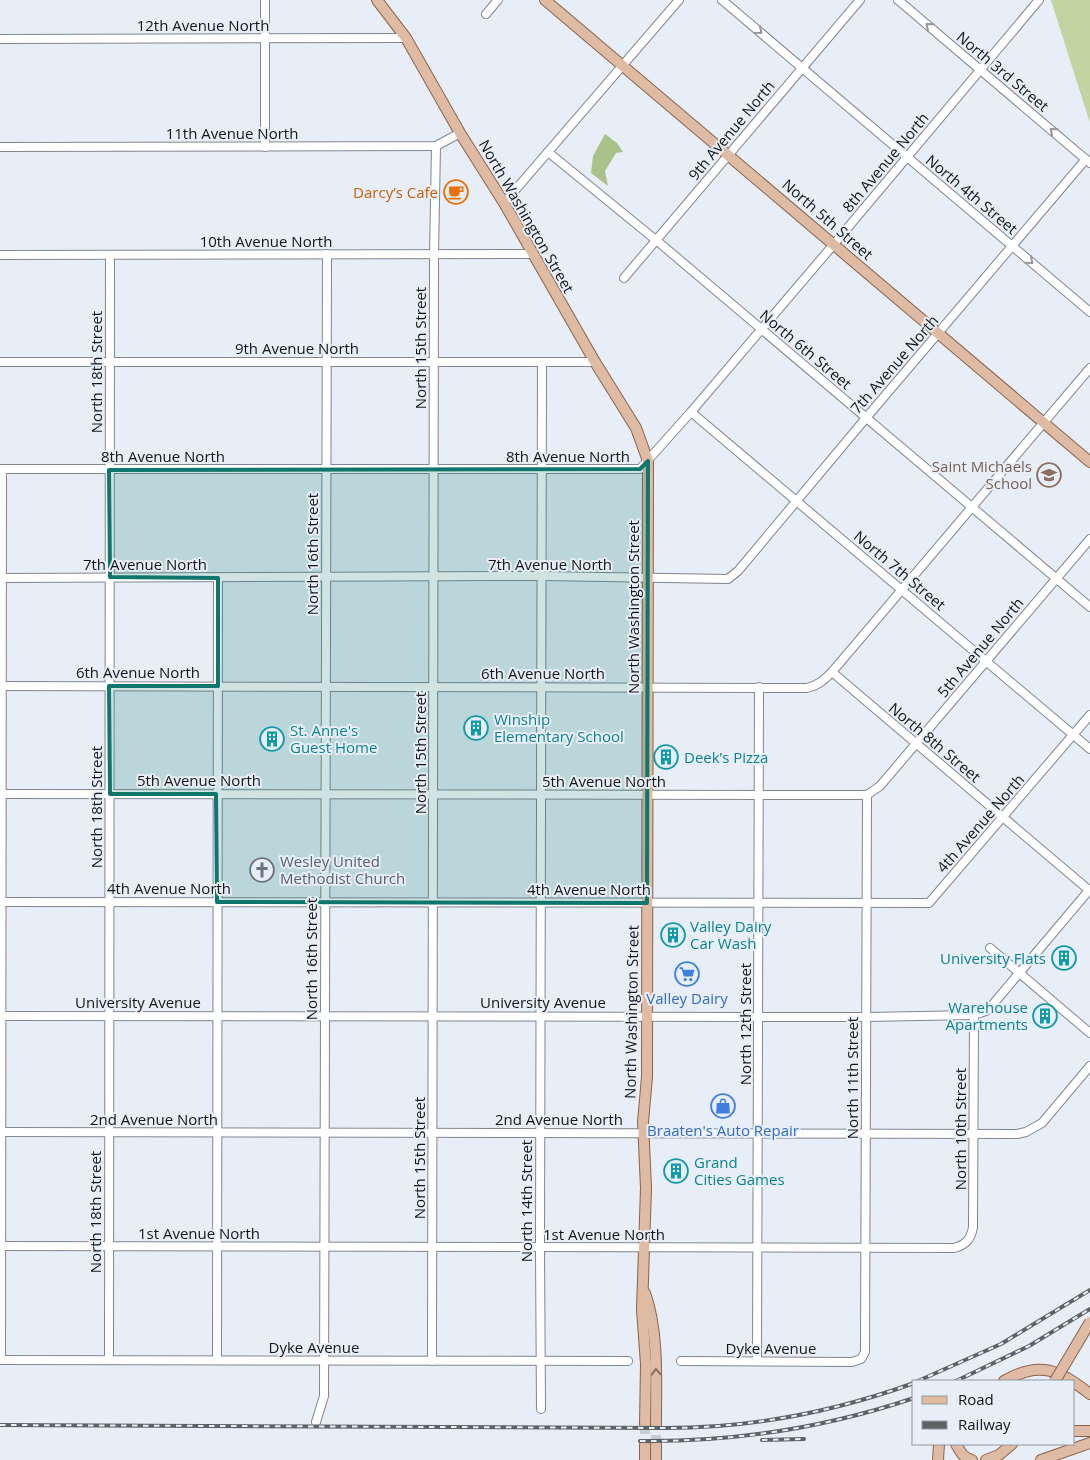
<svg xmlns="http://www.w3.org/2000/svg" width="1090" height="1460" viewBox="0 0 1090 1460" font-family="'Open Sans',sans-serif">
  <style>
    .green { fill: #c1d5a3 }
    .forest { fill: #abc18a }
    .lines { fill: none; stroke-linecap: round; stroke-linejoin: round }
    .major-tunnel { stroke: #c7ced6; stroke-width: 10; stroke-dasharray: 10 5; stroke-linecap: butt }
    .minor-casing { stroke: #80868e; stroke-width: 10 }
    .major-casing { stroke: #8a634c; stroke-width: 12 }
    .minor { stroke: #fff; stroke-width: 8 }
    .major { stroke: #dfbba4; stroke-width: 10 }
    .rail-casing { stroke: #5e6267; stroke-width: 4 }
    .rail { stroke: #e7eef7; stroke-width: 2; stroke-dasharray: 5.5; stroke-linecap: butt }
    .major-bridge-casing { stroke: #8a634c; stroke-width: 12; stroke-linecap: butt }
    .major-bridge { stroke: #dfbba4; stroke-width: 10 }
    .oneway { stroke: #959698 }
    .oneway2 { stroke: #847165 }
    .marked { fill: #0f766e; fill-opacity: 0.2; stroke: #0f766e; stroke-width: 4; stroke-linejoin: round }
    .labels { text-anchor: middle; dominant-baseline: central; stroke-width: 4; stroke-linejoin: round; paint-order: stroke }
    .street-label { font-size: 15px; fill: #141619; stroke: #e7eef7 }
    .food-label { font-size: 15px; fill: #c56008; stroke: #e7eef7; text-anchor: end }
    .education-label { font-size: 15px; fill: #785e54; stroke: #e7eef7; text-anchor: end }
    .culture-label { font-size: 15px; fill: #0d838f; stroke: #e7eef7; text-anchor: start }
    .worship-label { font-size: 15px; fill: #5b616d; stroke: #e7eef7; text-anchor: start }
    .shop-label { font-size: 15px; fill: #366cbe; stroke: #e7eef7 }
  </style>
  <rect width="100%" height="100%" fill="#e7eef7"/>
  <polygon class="green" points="1051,0 1090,0 1090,123 1056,16"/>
  <polygon class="forest" points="605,134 617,143 623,152 616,153 605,171 608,186 591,173 593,156"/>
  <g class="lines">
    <g class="major-tunnel">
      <polyline points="645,1424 645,1445"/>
      <polyline points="656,1445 656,1424"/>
    </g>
    <g class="minor-casing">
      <g id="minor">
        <polyline points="265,0 265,147"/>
        <polyline points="722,0 1090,312"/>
        <polyline points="898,0 1090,163"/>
        <polyline points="486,14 498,0"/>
        <polyline points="0,39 406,38"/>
        <polyline points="0,147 436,146 460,133"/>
        <polyline points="548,152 662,245 1090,607"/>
        <polyline points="504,203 679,0"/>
        <polyline points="0,255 532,254"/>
        <polyline points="624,278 860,0"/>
        <polyline points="0,362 595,362"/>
        <polyline points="691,412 1090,749"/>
        <polyline points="0,469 640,469 691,412 834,244 1039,0"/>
        <polyline points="0,578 541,576 728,579 738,571 866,418 1086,159"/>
        <polyline points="832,672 1090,891"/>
        <path d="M 0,686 L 807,688 C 819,685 824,680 832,672 L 1090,368"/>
        <polyline points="0,794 867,795 880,786 1090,539"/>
        <polyline points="0,902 929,903 1090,715"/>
        <polyline points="990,948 1090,1033"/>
        <polyline points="0,1016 866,1017 974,1015 986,1011 994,1003 1090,889"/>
        <polyline points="0,1132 1017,1134 1026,1132 1042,1123 1090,1066"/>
        <path d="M 0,1246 L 954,1248 C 966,1245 971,1239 973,1227 L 974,1015"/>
        <polyline points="0,1360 628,1361"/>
        <polyline points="1,1360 2,469"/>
        <polyline points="109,1360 110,255"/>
        <polyline points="217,1360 218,578"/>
        <polyline points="432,1361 434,254 436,146"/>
        <polyline points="681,1361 852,1362 861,1359 865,1352 867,795"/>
        <polyline points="757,1361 759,687"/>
        <polyline points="541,1409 540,1248 542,362"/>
        <polyline points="316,1422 324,1396 327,254"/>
      </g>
    </g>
    <g class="major-casing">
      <g id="major">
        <polyline points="377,0 406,38 460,133 504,203 595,362 636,428 648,461 647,1077 643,1122 646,1188 642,1310 646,1364 645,1424"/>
        <polyline points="545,0 1090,462"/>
        <path d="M 645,1293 C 659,1332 656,1382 656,1424"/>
        <path d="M 1004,1381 C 1040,1360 1059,1370 1090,1394"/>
        <polyline points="1074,1431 1090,1431"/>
        <path d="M 956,1444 C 960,1451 963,1458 972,1460"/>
        <polyline points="645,1460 645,1445"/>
        <polyline points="656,1460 656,1445"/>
        <polyline points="938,1460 939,1444"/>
        <polyline points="986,1460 999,1455 1012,1444"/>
        <polyline points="1041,1460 1090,1443"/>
      </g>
    </g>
    <use href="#minor" class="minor"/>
    <use href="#major" class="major"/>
    <g class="rail-casing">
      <g id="rail">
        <polyline points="918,1381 1001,1344 1090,1290"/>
        <polyline points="956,1381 1029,1346 1090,1309"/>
        <path d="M 0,1425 L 666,1428 C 750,1428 834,1412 914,1383"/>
        <polyline points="762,1440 804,1439"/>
        <path d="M 640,1441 C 734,1442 825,1428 914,1398"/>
      </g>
    </g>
    <use href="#rail" class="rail"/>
    <g class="major-bridge-casing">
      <polyline id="major-bridge" points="1055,1381 1090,1322"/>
    </g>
    <use href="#major-bridge" class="major-bridge"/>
  </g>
  <defs><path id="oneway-chevron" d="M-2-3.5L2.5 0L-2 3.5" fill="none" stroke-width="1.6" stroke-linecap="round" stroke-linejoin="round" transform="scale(1.25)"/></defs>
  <g class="oneway">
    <use href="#oneway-chevron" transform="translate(929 26) rotate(-140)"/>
    <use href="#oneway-chevron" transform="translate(759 31) rotate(40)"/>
    <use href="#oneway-chevron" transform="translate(1053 131) rotate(-140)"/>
    <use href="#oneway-chevron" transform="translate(1030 261) rotate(40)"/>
  </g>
  <use class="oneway2" href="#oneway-chevron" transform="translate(656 1372) rotate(-92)"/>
  <path class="marked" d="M 648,461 L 647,903 L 217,902 L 216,794 L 110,794 L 109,686 L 218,686 L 218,578 L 110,577 L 109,470 L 640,469 Z"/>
  <defs>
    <g id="cafe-ring" transform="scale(1.25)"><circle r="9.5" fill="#e7eef7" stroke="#e8710a" stroke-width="1.5"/><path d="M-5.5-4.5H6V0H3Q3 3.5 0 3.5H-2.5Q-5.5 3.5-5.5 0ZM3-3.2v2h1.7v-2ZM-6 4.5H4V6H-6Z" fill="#e8710a"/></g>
    <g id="school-ring" transform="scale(1.25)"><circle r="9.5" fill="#e7eef7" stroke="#8d6e63" stroke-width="1.5"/><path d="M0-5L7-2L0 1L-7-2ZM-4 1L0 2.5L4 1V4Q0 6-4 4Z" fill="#8d6e63"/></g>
    <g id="building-ring" transform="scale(1.25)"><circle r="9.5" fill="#e7eef7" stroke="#0f9aa8" stroke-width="1.5"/><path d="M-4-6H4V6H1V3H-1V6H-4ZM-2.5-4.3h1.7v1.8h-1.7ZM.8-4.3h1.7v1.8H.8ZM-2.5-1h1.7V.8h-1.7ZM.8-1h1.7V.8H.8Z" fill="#0f9aa8"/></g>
    <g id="church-ring" transform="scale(1.25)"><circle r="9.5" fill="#e7eef7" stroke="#6b7280" stroke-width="1.5"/><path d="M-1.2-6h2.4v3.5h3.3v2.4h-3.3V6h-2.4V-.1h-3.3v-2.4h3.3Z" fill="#6b7280"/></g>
    <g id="supermarket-ring" transform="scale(1.25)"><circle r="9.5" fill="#e7eef7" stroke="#3f7fe0" stroke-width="1.5"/><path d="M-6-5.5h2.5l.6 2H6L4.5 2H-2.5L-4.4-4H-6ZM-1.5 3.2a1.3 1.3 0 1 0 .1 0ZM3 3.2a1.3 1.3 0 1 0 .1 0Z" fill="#3f7fe0"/></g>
    <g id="shop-ring" transform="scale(1.25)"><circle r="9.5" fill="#e7eef7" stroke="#3f7fe0" stroke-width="1.5"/><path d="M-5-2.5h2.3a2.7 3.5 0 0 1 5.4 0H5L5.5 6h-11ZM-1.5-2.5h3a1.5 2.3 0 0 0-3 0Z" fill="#3f7fe0"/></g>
  </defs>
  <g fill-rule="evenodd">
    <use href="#cafe-ring" x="456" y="192"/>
    <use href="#school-ring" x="1049" y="475"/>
    <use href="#building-ring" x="476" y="728"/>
    <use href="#building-ring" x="272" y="739"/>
    <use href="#building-ring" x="666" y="757"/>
    <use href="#church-ring" x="262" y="870"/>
    <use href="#building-ring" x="673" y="935"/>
    <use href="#building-ring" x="1064" y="958"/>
    <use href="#supermarket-ring" x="687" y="974"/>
    <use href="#building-ring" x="1045" y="1016"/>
    <use href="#shop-ring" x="723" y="1106"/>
    <use href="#building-ring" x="676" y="1171"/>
  </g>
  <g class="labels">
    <g class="street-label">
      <text x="203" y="25">12th Avenue North</text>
      <text transform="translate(1003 71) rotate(40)">North 3rd Street</text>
      <text transform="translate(731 130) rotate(-50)">9th Avenue North</text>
      <text x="232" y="133">11th Avenue North</text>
      <text transform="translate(885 162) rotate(-50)">8th Avenue North</text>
      <text transform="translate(972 194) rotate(40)">North 4th Street</text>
      <text transform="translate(527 216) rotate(60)">North Washington Street</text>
      <text transform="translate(828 219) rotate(41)">North 5th Street</text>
      <text x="266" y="241">10th Avenue North</text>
      <text x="297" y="348">9th Avenue North</text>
      <text transform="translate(420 348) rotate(-90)">North 15th Street</text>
      <text transform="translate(806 349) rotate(40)">North 6th Street</text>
      <text transform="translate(894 364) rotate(-49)">7th Avenue North</text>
      <text transform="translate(96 372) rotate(-90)">North 18th Street</text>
      <text x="163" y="456">8th Avenue North</text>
      <text x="568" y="456">8th Avenue North</text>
      <text transform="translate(312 554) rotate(-90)">North 16th Street</text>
      <text x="145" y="564">7th Avenue North</text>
      <text x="550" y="564">7th Avenue North</text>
      <text transform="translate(900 570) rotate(40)">North 7th Street</text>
      <text transform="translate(633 607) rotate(-90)">North Washington Street</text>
      <text transform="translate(980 647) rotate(-50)">5th Avenue North</text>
      <text x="138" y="672">6th Avenue North</text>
      <text x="543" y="673">6th Avenue North</text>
      <text transform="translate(935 742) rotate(40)">North 8th Street</text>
      <text transform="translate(420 753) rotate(-90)">North 15th Street</text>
      <text x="199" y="780">5th Avenue North</text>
      <text x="604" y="781">5th Avenue North</text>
      <text transform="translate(96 807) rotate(-90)">North 18th Street</text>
      <text transform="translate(980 823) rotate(-49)">4th Avenue North</text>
      <text x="169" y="888">4th Avenue North</text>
      <text x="589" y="889">4th Avenue North</text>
      <text transform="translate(311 959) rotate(-90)">North 16th Street</text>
      <text x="138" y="1002">University Avenue</text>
      <text x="543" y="1002">University Avenue</text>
      <text transform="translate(631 1012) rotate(-89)">North Washington Street</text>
      <text transform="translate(745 1024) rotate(-90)">North 12th Street</text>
      <text transform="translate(852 1078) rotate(-90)">North 11th Street</text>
      <text x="154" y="1119">2nd Avenue North</text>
      <text x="559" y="1119">2nd Avenue North</text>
      <text transform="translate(960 1129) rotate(-90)">North 10th Street</text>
      <text transform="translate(419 1158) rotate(-90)">North 15th Street</text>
      <text transform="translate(526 1201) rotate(-90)">North 14th Street</text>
      <text transform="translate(95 1212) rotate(-90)">North 18th Street</text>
      <text x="199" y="1233">1st Avenue North</text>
      <text x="604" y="1234">1st Avenue North</text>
      <text x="314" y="1347">Dyke Avenue</text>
      <text x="771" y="1348">Dyke Avenue</text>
    </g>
    <g class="food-label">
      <text x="438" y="192">Darcy’s Cafe</text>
    </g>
    <g class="education-label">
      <text x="1032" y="466">Saint Michaels<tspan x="1032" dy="17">School</tspan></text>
    </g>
    <g class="culture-label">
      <text x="494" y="719">Winship<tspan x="494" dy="17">Elementary School</tspan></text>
      <text x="290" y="730">St. Anne's<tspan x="290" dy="17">Guest Home</tspan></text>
      <text x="684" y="757">Deek’s Pizza</text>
      <text x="690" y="926">Valley Dairy<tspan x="690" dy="17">Car Wash</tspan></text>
      <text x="1046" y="958" text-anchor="end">University Flats</text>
      <text x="1028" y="1007" text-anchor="end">Warehouse<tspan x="1028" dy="17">Apartments</tspan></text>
      <text x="694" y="1162">Grand<tspan x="694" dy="17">Cities Games</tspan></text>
    </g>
    <g class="worship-label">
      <text x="280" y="861">Wesley United<tspan x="280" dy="17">Methodist Church</tspan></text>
    </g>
    <g class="shop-label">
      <text x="687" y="998">Valley Dairy</text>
      <text x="723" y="1130">Braaten's Auto Repair</text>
    </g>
  </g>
  <rect x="912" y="1380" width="162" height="65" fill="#e7eef7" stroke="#93989e"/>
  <rect x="922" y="1396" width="25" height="8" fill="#dfbba4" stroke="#93989e"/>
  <text x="958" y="1405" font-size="15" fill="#141619">Road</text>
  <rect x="922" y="1421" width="25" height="8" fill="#5e6267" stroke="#93989e"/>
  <text x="958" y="1430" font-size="15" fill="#141619">Railway</text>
</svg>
